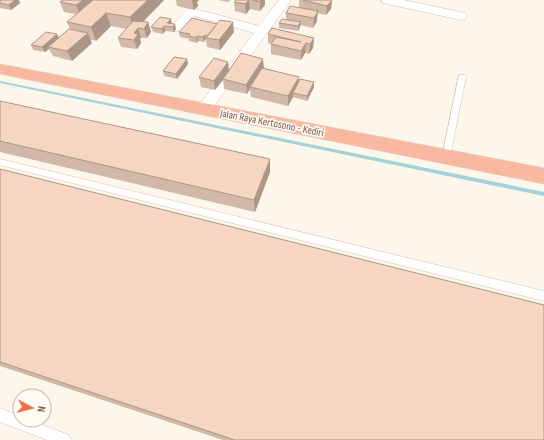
<svg xmlns="http://www.w3.org/2000/svg" width="544" height="440" viewBox="0 0 544 440" font-family="'Sofia Sans Condensed',sans-serif">
  <style>
    .lines { fill: none; stroke-linecap: round; stroke-linejoin: round }
    .stream { fill: #a3d2db; fill-rule: evenodd }
    .lane-casing { stroke: #d2bfaf; stroke-width: 1 }
    .street-casing { stroke: #d2bfaf; stroke-width: 1 }
    .highway-casing { stroke: #ddd5d0; stroke-width: 1 }
    .lane { fill: #fff; fill-rule: evenodd }
    .street { fill: #fff; fill-rule: evenodd }
    .highway { fill: #f9b9a0; fill-rule: evenodd }
    .wall { fill: #d2b8a6 }
    .shaded-wall { fill: #ab9687 }
    .building { fill: #f4d6c1; stroke: #ab9687 }
    .labels { text-anchor: middle; dominant-baseline: central; stroke-width: 3.5; stroke-linejoin: round; paint-order: stroke }
    .street-label { font-size: 11px; fill: #7b5d4c; stroke: #fffaf2 }
  </style>
  <rect width="100%" height="100%" fill="#fdf7eb"/>
  <g class="lines">
    <polygon class="stream" points="0,81 544,192 544,196 0,83"/>
    <g class="lane-casing">
      <g id="lane">
        <polygon points="459,75 465,75 466,77 450,157 446,160 442,157"/>
        <polygon points="0,159 544,291 544,301 0,165"/>
        <polygon points="0,408 20,416 20,420 30,420 69,435 71,440 47,440 0,422"/>
      </g>
    </g>
    <g class="street-casing">
      <g id="street">
        <polygon points="279,0 291,0 209,113 204,114 199,113 196,109 199,105 254,33 195,16 182,31 172,31 171,28 172,25 188,9 192,8 259,26"/>
        <polygon points="381,0 404,0 465,13 467,16 465,19 461,20 387,4 383,3"/>
      </g>
    </g>
    <g class="highway-casing">
      <polygon id="highway" points="0,64 544,168 544,184 0,74"/>
    </g>
    <use href="#lane" class="lane"/>
    <use href="#street" class="street"/>
    <use href="#highway" class="highway"/>
  </g>
  <g class="wall">
    <polygon points="0,0 19,0 20,3 11,10 0,8"/>
    <polygon points="63,0 164,0 143,22 148,22 151,32 147,38 141,38 140,39 141,43 137,49 121,47 118,38 126,29 111,26 96,41 90,39 92,43 72,61 53,56 49,49 45,52 33,50 31,45 59,37 70,29 67,22 76,14 64,12 60,2"/>
    <polygon points="176,0 199,0 197,2 198,6 194,10 177,6"/>
    <polygon points="219,0 230,0 228,2"/>
    <polygon points="236,0 265,0 265,5 260,11 250,9 246,14 235,11 234,2"/>
    <polygon points="299,0 332,0 331,9 326,15 317,13 317,21 313,28 300,25 298,31 279,28 279,23 286,19 286,13 299,8"/>
    <polygon points="172,24 176,29 174,32 165,31 163,34 153,32 151,27"/>
    <polygon points="179,32 234,32 220,50 207,47 206,40 205,40 204,42 198,41 197,43 189,41 189,39 180,37"/>
    <polygon points="268,34 314,38 313,48 309,54 305,53 301,60 271,54 271,44 268,43"/>
    <polygon points="228,62 229,71 264,68 299,81 314,82 314,87 307,101 293,97 288,106 251,97 250,89 247,94 224,89 223,80 215,90 201,87 199,77"/>
    <polygon points="188,64 177,79 164,76 163,71"/>
    <polygon points="0,101 270,172 255,212 0,152"/>
    <polygon points="0,169 544,440 223,440 0,366"/>
  </g>
  <g class="shaded-wall">
    <polygon points="15,0 19,0 20,3 11,10 9,5"/>
    <polygon points="83,0 98,0 80,15 76,5"/>
    <polygon points="148,0 164,0 134,31 130,17"/>
    <polygon points="192,0 199,0 197,2 198,6 194,10"/>
    <polygon points="249,0 250,9 246,14 245,4"/>
    <polygon points="261,0 265,0 265,5 260,11 260,2"/>
    <polygon points="332,0 331,9 326,15 327,6"/>
    <polygon points="318,11 317,21 313,28 314,18"/>
    <polygon points="106,13 111,26 96,41 91,27"/>
    <polygon points="171,19 172,24 167,23"/>
    <polygon points="148,22 151,32 147,38 144,29"/>
    <polygon points="233,22 234,32 220,50 219,40"/>
    <polygon points="301,22 300,27 298,31 298,26"/>
    <polygon points="175,24 176,29 174,32 173,27"/>
    <polygon points="164,26 165,31 163,34 162,29"/>
    <polygon points="138,28 141,38 140,39 141,43 137,49 134,40 134,33"/>
    <polygon points="88,33 92,43 72,61 67,51"/>
    <polygon points="57,34 60,39 48,47 49,49 45,52 42,47"/>
    <polygon points="205,35 205,40 204,42 203,37"/>
    <polygon points="197,36 198,41 197,43 196,38"/>
    <polygon points="314,38 313,48 309,54 310,44"/>
    <polygon points="306,43 305,53 301,60 301,51"/>
    <polygon points="187,59 188,64 177,79 176,74"/>
    <polygon points="263,59 264,68 250,87 250,89 247,94 246,85"/>
    <polygon points="228,62 229,72 215,90 214,81"/>
    <polygon points="299,77 298,86 293,93 293,97 288,106 288,96"/>
    <polygon points="314,82 314,87 307,101 307,96"/>
    <polygon points="270,159 270,172 255,212 254,200"/>
  </g>
  <g class="building">
    <polygon points="0,0 15,0 9,5 0,3"/>
    <polygon points="63,0 83,0 76,5 60,2"/>
    <polygon points="93,0 148,0 130,17 106,13 91,27 67,22"/>
    <polygon points="236,0 249,0 245,4 234,2"/>
    <polygon points="252,0 261,0 260,2"/>
    <polygon points="303,0 332,0 327,6"/>
    <polygon points="290,6 318,11 314,18 286,13"/>
    <polygon points="160,17 171,19 167,23 175,24 173,27 164,26 162,29 151,27"/>
    <polygon points="192,18 217,24 207,36 205,35 203,37 197,36 196,38 189,36 190,34 179,32"/>
    <polygon points="282,19 301,22 298,26 279,23"/>
    <polygon points="220,20 233,22 219,40 206,38"/>
    <polygon points="133,21 148,22 144,29 138,28 134,33 138,34 134,40 118,38"/>
    <polygon points="272,28 314,38 310,44 306,43 301,51 271,44 276,37 301,42 268,34"/>
    <polygon points="69,29 88,33 67,51 48,47"/>
    <polygon points="46,32 57,34 42,47 31,45"/>
    <polygon points="241,53 263,59 246,85 223,79"/>
    <polygon points="174,57 187,59 176,74 163,71"/>
    <polygon points="214,58 228,62 214,81 199,77"/>
    <polygon points="262,68 299,77 288,96 250,87"/>
    <polygon points="300,79 314,82 307,96 293,93"/>
    <polygon points="0,101 270,159 254,200 0,141"/>
    <polygon points="0,169 544,305 544,440 235,440 0,362"/>
  </g>
  <g class="labels">
    <g class="street-label">
      <text transform="translate(272 123) rotate(11)">Jalan Raya Kertosono - Kediri</text>
    </g>
  </g>
  <g transform="translate(32 408) rotate(97)"><circle r="19" fill="#fffaf2" stroke="#cabbb0"/>
  <path d="M0-3L7 15L0 10L-7 15Z" fill="#eb724c"/>
  <text y="-6" font-size="11" font-weight="bold" text-anchor="middle" fill="#7b5d4c">N</text>
  </g>
</svg>
